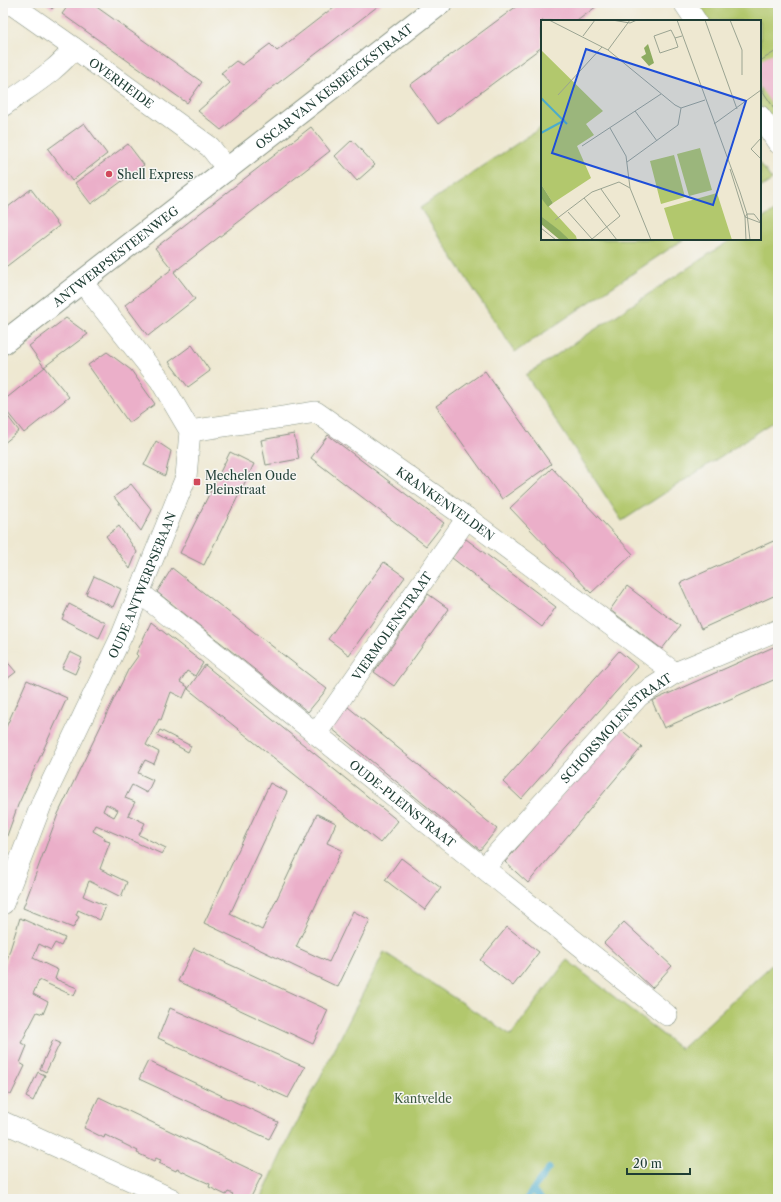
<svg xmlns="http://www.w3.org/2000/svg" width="781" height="1202" viewBox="0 0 781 1202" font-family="'Libre Caslon Text',serif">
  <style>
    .green { fill: #b2c86d; stroke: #688250 }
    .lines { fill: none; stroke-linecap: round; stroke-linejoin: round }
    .stream { stroke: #4caccb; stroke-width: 6 }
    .building { fill: #ebafc9; fill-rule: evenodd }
    .minor-casing { stroke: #869282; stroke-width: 22 }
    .major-casing { stroke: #869282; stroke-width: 24 }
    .minor { stroke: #fff; stroke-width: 21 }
    .major { stroke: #fff; stroke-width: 22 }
    .poi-dot { fill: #d1495b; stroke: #f6f6f2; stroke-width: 1.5 }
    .labels { text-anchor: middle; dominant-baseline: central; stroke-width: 3; stroke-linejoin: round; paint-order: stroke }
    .street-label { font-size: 12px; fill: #1f3d34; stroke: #f6f6f2 }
    .poi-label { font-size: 12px; fill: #1f3d34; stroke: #f6f6f2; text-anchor: start }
    .park-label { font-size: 12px; fill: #3c593f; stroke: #f6f6f2 }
    .inset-river { fill: none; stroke: #4caccb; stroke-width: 2 }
    .inset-road { fill: none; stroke: #9ba492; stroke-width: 1 }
    .view { fill: #1d4ed8; fill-opacity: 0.15; stroke: #1d4ed8; stroke-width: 2 }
    .inset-edge { fill: none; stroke: #1f3d34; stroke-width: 2 }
  </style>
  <rect width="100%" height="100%" fill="#f6f6f2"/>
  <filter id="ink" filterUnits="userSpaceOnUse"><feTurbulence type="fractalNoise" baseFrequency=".025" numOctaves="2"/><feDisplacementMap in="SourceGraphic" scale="8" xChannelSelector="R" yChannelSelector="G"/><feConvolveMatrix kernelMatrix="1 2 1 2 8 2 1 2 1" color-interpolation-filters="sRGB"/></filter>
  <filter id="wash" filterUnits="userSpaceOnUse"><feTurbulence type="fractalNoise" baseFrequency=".012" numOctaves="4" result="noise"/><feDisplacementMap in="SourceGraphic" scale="16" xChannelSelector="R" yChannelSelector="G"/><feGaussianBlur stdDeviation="0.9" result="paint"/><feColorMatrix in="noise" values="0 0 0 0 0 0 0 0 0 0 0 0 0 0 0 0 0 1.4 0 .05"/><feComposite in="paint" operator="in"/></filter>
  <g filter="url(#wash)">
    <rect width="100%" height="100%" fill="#eee8d1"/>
    <g class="green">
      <polygon points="691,3 778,3 778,131 760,105 760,21 704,21"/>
      <polygon points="542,127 542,239 684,239 515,352 420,208"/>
      <polygon points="760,163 772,180 760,188"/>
      <polygon points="778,209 778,419 622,521 526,375 732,239 760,239 760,220"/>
      <polygon points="384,952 511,1035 567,960 681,1049 778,959 778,1199 261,1199 284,1148"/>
    </g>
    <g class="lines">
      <g class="stream">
        <polyline points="532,1190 542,1199"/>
        <polyline points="526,1199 549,1168"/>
      </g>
    </g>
    <g id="blocks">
      <g class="building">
        <polygon points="46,3 57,3 52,9"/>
        <polygon points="70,3 91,3 202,82 187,103 62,14"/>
        <polygon points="339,3 382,3 273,87 221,130 198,111 230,83 221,73 236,61 242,65 270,44 277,51"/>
        <polygon points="521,3 601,3 577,21 542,21 542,47 438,124 410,85"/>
        <polygon points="778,50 778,114 760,87 760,61"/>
        <polygon points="84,123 107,154 72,181 48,149"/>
        <polygon points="311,127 330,151 174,272 195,299 148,336 125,305 172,269 155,248"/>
        <polygon points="352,140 375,165 357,181 335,156"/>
        <polygon points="128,144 144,165 91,204 75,183"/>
        <polygon points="31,189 59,226 3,269 3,211"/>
        <polygon points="66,318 88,334 44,367 29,346"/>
        <polygon points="192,345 210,371 188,387 169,362"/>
        <polygon points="107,352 131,370 155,404 129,423 88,365"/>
        <polygon points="45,367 69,397 24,433 3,407 3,401"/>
        <polygon points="485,371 551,464 502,499 436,406"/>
        <polygon points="3,410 19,431 3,444"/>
        <polygon points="294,434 299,459 266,465 261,440"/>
        <polygon points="328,435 444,523 426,546 311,458"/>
        <polygon points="156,441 171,451 165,476 144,465"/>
        <polygon points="230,452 254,464 204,565 180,553"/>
        <polygon points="552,468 633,554 591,593 510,508"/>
        <polygon points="131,484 152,510 141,531 114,497"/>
        <polygon points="119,526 137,552 130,569 106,536"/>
        <polygon points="466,539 556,607 542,627 452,558"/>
        <polygon points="778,539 778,594 701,629 680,583"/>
        <polygon points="384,562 405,577 349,655 328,639"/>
        <polygon points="172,568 327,689 308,712 157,592"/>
        <polygon points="94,576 121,589 113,607 86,594"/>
        <polygon points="627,586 680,626 662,649 610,610"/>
        <polygon points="428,594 449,609 394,686 374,672"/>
        <polygon points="69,604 106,623 99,638 62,619"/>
        <path d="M 151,622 L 203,663 L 195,676 L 187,671 L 180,682 L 188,687 L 183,698 L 171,692 L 161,720 L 159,719 L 146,745 L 159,752 L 154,764 L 145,760 L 138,773 L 153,780 L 147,793 L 132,785 L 125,798 L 135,802 L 128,815 L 145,823 L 139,835 L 166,848 L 162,854 L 96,825 L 93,831 L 105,838 L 104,840 L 110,842 L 100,869 L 127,882 L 121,897 L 89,881 L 83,896 L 106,906 L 100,920 L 78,910 L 76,915 L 79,917 L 73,928 L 23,908 L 58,814 L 128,670 L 138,656 L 136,654 ZM 106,804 L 118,810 L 114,817 L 103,811 Z"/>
        <polygon points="778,645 778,678 664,728 652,701"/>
        <polygon points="619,651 638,667 521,799 503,782"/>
        <polygon points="70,652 82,658 75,674 62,668"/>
        <polygon points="3,657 16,672 3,682"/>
        <polygon points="205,665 398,821 380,843 188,689"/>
        <polygon points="27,680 67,698 18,805 3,847 3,734"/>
        <polygon points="348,707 497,829 480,850 331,728"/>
        <polygon points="619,728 642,747 528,883 505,862"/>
        <polygon points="160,730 191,746 188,752 157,735"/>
        <polygon points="270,783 287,792 230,914 262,930 317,814 336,823 327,843 342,850 296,947 329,962 353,911 370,920 338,987 204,923"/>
        <polygon points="401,858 441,888 425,910 385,880"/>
        <polygon points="20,918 65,938 61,946 55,943 51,950 39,944 33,958 58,970 55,979 77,988 74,996 39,980 33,994 48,1002 43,1014 37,1012 21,1043 27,1046 20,1063 25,1066 11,1095 3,1092 3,972"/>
        <polygon points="624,922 672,966 652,988 604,943"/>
        <polygon points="507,927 539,952 513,986 480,960"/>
        <polygon points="194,948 328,1010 313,1044 178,981"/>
        <polygon points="170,1008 305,1067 288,1098 158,1038"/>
        <polygon points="53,1040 60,1043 46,1072 40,1069"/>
        <polygon points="148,1061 278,1122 269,1139 139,1079"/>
        <polygon points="38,1072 45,1075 33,1101 26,1097"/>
        <polygon points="99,1097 262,1175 250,1199 234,1199 231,1197 233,1194 228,1192 226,1195 209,1187 210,1184 194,1177 177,1169 176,1171 159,1163 161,1160 158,1159 156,1158 154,1161 137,1153 138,1151 122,1143 105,1135 104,1138 84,1128"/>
      </g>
    </g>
  </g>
  <g filter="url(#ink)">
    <use href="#blocks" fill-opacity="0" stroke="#869282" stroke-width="1"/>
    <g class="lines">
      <g class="minor-casing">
        <g id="minor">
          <path id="s1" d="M 10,3 L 74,48 L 210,147 L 228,170"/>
          <polyline points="684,3 696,21"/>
          <path d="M 3,106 C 28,87 55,73 74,48"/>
          <polyline points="760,116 778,143"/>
          <path id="s2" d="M 190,431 L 316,412 L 467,518 L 675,673"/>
          <path id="s3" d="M 139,592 L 667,1015"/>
          <path id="s4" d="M 316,734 L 467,518"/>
          <path id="s5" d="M 484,868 L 639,696 L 675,673 L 778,630"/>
          <path id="s6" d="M 3,904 L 43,800 L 122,635 L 186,477 L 190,431 L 160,380 L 82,282"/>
          <polyline points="3,1122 172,1199"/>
        </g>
      </g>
      <g class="major-casing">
        <g id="major">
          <path id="s7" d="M 3,343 L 441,3"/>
        </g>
      </g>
      <use href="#minor" class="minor"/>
      <use href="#major" class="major"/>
    </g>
  </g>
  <g class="poi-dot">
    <circle cx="109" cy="174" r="4"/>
    <rect x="193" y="478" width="8" height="8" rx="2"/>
  </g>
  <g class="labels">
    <g class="street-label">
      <text stroke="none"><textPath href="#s1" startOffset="137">OVERHEIDE</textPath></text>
      <text stroke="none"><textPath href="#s7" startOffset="419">OSCAR VAN KESBEECKSTRAAT</textPath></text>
      <text stroke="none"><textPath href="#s7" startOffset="142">ANTWERPSESTEENWEG</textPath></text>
      <text stroke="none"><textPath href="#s2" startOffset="286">KRANKENVELDEN</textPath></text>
      <text stroke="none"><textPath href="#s6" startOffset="348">OUDE ANTWERPSEBAAN</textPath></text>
      <text stroke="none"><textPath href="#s4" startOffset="132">VIERMOLENSTRAAT</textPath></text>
      <text stroke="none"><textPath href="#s5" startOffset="193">SCHORSMOLENSTRAAT</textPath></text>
      <text stroke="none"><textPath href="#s3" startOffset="338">OUDE-PLEINSTRAAT</textPath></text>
    </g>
    <g class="poi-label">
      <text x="117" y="174">Shell Express</text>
      <text x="205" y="475">Mechelen Oude<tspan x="205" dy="14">Pleinstraat</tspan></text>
    </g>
    <g class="park-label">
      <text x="423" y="1098">Kantvelde</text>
    </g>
  </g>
  <g transform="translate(541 20)">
    <rect width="220" height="220" fill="#eee8d1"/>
    <path d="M 0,30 L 62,91 L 45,104 L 53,115 L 36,126 L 50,158 L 12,183 L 0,164 ZM 159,128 L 171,170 L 148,176 L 136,134 ZM 133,135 L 144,177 L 120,184 L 109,141 ZM 176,173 L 191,220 L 133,220 L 123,188 ZM 0,178 L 35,216 L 36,220 L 29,220 L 0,196 Z" fill="#b2c86d"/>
    <path d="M 107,24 L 113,43 L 108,46 L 100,37 L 105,34 L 103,28 ZM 0,164 L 12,183 L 7,187 L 0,178 ZM 0,196 L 18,210 L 29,220 L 19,220 L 0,204 Z" fill="#8dac60"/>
    <path class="inset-river" d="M 0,78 L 26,104M 0,113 L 24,100"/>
    <path class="inset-road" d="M 8,0 L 67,30 L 134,85 L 140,88 L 164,80M 71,0 L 89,3 L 96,0M 136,0 L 199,172 L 206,194 L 209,220M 164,0 L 196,89M 189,0 L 201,30 L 201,55M 42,16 L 54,0M 134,18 L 137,27 L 119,33 L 113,16 L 130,10 L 134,18 L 141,16M 67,30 L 89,0M 17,75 L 61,27M 94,91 L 116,121M 173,104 L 220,70M 69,108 L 85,136 L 89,168 L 110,220M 220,118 L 210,129 L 220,139M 41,126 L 120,74M 86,142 L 137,105 L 140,88M 189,149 L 204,197 L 205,220M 43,178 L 76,220M 27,192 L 51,219 L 79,196 L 60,169M 206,194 L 213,194 L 220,203 L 204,197 ZM 14,200 L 51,172 L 78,162 L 89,168M 0,208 L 15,220"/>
    <path class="view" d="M 45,29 L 205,81 L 172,185 L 11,133 Z"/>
    <rect width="220" height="220" class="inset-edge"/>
  </g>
  <rect width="781" height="1202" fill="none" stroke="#f6f6f2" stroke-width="16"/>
  <path d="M627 1168v6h63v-6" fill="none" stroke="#1f3d34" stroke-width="2"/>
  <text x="633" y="1168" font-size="12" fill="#1f3d34" stroke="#f6f6f2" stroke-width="3" paint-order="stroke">20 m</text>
</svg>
